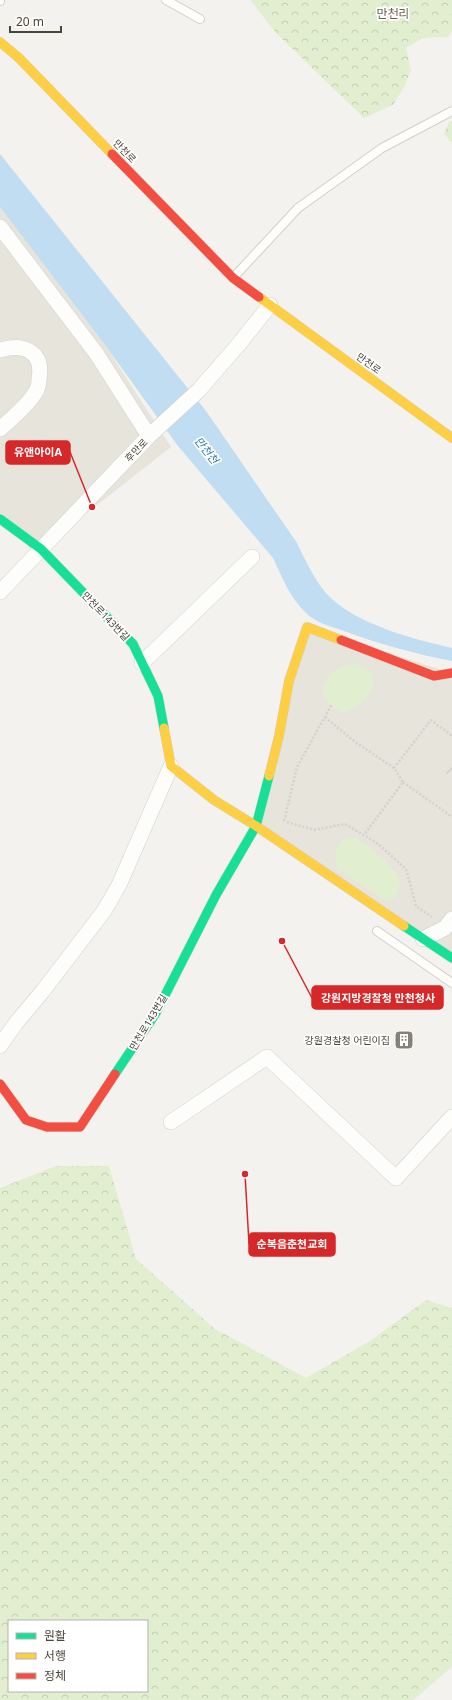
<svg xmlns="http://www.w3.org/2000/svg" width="452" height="1700" viewBox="0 0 452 1700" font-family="'Noto Sans','Noto Sans KR',sans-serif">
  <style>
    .residential { fill: #e7e4dc }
    .forest { fill: url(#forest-crowns); fill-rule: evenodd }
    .green { fill: #e1eecf }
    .water { fill: #c0ddf1 }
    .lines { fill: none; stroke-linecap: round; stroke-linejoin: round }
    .street-tunnel { stroke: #d2cfca; stroke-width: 15; stroke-dasharray: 15 8; stroke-linecap: butt }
    .lane-casing { stroke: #d2d0cb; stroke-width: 10 }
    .street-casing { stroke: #d2d0cb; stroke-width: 16 }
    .fast-casing { stroke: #d3cfc5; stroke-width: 10 }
    .slow-casing { stroke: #d3cfc5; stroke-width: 10 }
    .jam-casing { stroke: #d3cfc5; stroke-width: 10 }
    .path { stroke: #d3d2cc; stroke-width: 2.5; stroke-dasharray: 2 2; stroke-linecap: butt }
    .lane { stroke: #fdfdfc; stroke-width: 8 }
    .street { stroke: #fdfdfc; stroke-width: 15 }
    .fast { stroke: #16e098; stroke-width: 9 }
    .slow { stroke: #ffcf43; stroke-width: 9 }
    .jam { stroke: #f24e42; stroke-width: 9 }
    .labels { text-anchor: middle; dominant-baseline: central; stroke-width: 3.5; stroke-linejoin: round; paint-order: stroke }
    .street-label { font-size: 10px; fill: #4b4439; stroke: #fff }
    .poi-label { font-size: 10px; fill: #4b4439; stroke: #fff; text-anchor: end }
    .water-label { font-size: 11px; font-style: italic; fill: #2e7ab2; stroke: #fff }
    .quarter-label { font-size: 12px; fill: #6e6250; stroke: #fff }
    .leader { fill: none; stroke: #d62828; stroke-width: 1.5 }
    .callout-dot { fill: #d62828; stroke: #fff; stroke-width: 1.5 }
    .callout { fill: #d62828; stroke: #d62828; stroke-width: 1.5 }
    .callout-label { font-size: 11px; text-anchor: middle; font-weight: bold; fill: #fff }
  </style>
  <defs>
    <pattern id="forest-crowns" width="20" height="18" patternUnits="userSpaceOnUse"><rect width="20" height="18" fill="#e1eecf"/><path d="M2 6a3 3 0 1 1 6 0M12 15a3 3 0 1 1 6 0" fill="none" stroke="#c3cdb2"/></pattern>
  </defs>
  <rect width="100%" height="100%" fill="#f4f2ee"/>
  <g class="residential">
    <polygon points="0,207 105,345 171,447 41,549 0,522"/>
    <polygon points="307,627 452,673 452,958 256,826"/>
  </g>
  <g class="forest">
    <polygon points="250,0 452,0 452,31 448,37 423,38 406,48 411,70 404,87 393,105 364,118 277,34"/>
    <polygon points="452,121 452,143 444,134 449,122"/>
    <path d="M 56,1166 L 109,1166 L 136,1259 L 215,1329 L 306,1378 L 370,1341 L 426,1300 L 452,1308 L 452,1667 L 413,1700 L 0,1700 L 0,1188 ZM 9,1621 L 147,1621 L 147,1691 L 9,1691 Z"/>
  </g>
  <g class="green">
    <path d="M 355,664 C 391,670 368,710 341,712 C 336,708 328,703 324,698 C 322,695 323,692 323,689 C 326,673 341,666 355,664 Z"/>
    <path d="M 347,838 C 350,838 354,838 356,839 C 366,843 393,867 398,876 C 403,886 397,899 387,902 L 338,869 C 334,857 334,844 347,838 Z"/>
  </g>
  <path class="water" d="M 0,154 L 206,411 L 297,543 C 304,558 316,582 326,593 C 354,624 413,639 452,648 L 452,661 C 415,654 379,644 344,631 C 330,626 316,623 306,613 C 290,598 282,577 273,558 L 178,446 L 105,345 L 0,207 Z"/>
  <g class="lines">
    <polyline class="street-tunnel" points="451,768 452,769"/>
    <g class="lane-casing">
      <g id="lane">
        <polyline points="166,0 200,19"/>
        <polyline points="0,1 0,0"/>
        <polyline points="233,278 298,208 382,148 452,111"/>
        <polyline points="377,931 452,983"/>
      </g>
    </g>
    <g class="street-casing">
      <g id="street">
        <polyline points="0,227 96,353 149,436"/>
        <path d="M 0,350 C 23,343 44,351 39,379 C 39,384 38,389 35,393 C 26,407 12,418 0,429"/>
        <polyline points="0,592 149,436 199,390 239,344 270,305"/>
        <polyline points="142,663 252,557"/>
        <polyline points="423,939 445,928 452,919"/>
        <polyline points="0,1046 16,1023 42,992 104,911 119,885 171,766"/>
        <polyline points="171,1122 267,1057 396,1178 452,1117"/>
      </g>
    </g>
    <g class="fast-casing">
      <g id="fast">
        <polyline points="0,519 41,549 133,644 158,696 164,728"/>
        <polyline points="404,926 452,958"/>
        <polyline points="115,1074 156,1013 216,895 256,826 269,776"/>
      </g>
    </g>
    <g class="slow-casing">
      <g id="slow">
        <polyline points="0,42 19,58 112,154"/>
        <polyline points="259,297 452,438"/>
        <polyline points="164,728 171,766 214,800 256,826 404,926"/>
        <polyline points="269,776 279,736 289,681 307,627 341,640"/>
      </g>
    </g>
    <g class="jam-casing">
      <g id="jam">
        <polyline points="112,154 233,278 259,297"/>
        <polyline points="341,640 434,676 452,673"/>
        <polyline points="0,1084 26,1120 47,1127 80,1127 115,1074"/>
      </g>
    </g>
    <g class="path">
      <polyline points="325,717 355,742 394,768 403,782 364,835"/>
      <polyline points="394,768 431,720 452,736"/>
      <polyline points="403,782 452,817"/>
      <polyline points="284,821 297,767 332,704"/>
      <polyline points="287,822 314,830 345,824 377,843 406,869 416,906 432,917"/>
    </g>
    <use href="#lane" class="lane"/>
    <use href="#street" class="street"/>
    <use href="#fast" class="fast"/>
    <use href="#slow" class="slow"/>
    <use href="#jam" class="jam"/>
  </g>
  <defs>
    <g id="building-square" transform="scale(1)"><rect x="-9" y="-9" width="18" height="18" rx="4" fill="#868178" stroke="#fff"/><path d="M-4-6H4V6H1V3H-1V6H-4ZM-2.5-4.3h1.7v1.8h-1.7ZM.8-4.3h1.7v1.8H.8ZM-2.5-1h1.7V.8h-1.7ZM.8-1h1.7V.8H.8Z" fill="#fff"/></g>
  </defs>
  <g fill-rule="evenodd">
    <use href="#building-square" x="404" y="1040"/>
  </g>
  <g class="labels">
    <g class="street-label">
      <text transform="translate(125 151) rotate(46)">만천로</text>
      <text transform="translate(369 363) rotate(36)">만천로</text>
      <text transform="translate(136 450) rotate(-46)">후만로</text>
      <text transform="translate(106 616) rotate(46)">만천로143번길</text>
      <text transform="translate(148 1022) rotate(-59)">만천로143번길</text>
    </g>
    <g class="poi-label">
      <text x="390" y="1040">강원경찰청 어린이집</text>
    </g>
    <g class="water-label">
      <text transform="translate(207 450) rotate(52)">만천천</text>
    </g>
    <g class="quarter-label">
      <text x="393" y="13">만천리</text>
    </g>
  </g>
  <path class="leader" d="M92 507L70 452M282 941L312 998M245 1174L249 1244"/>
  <g class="callout-dot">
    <circle cx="92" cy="507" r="4"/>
    <circle cx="282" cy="941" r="4"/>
    <circle cx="245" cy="1174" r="4"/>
  </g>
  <g class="callout">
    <rect x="6" y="441" width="64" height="23" rx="4"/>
    <rect x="312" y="986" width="131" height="23" rx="4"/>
    <rect x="249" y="1233" width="86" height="23" rx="4"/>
  </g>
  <g class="callout-label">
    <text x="38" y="456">유앤아이A</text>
    <text x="378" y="1002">강원지방경찰청 만천청사</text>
    <text x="292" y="1248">순복음춘천교회</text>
  </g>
  <rect x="8" y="1620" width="140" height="72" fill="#ffffff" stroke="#b7b4b0"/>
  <rect x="16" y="1633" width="20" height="6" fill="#16e098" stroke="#b7b4b0"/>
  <text x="44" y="1640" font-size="12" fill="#4b4439">원활</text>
  <rect x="16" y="1653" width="20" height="6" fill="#ffcf43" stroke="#b7b4b0"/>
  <text x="44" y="1660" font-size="12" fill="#4b4439">서행</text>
  <rect x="16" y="1673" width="20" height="6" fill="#f24e42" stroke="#b7b4b0"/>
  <text x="44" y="1680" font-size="12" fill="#4b4439">정체</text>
  <path d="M10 26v6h51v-6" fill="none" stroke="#4b4439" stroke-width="2"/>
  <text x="16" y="26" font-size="12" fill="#4b4439" stroke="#ffffff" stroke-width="3" paint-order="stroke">20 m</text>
</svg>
